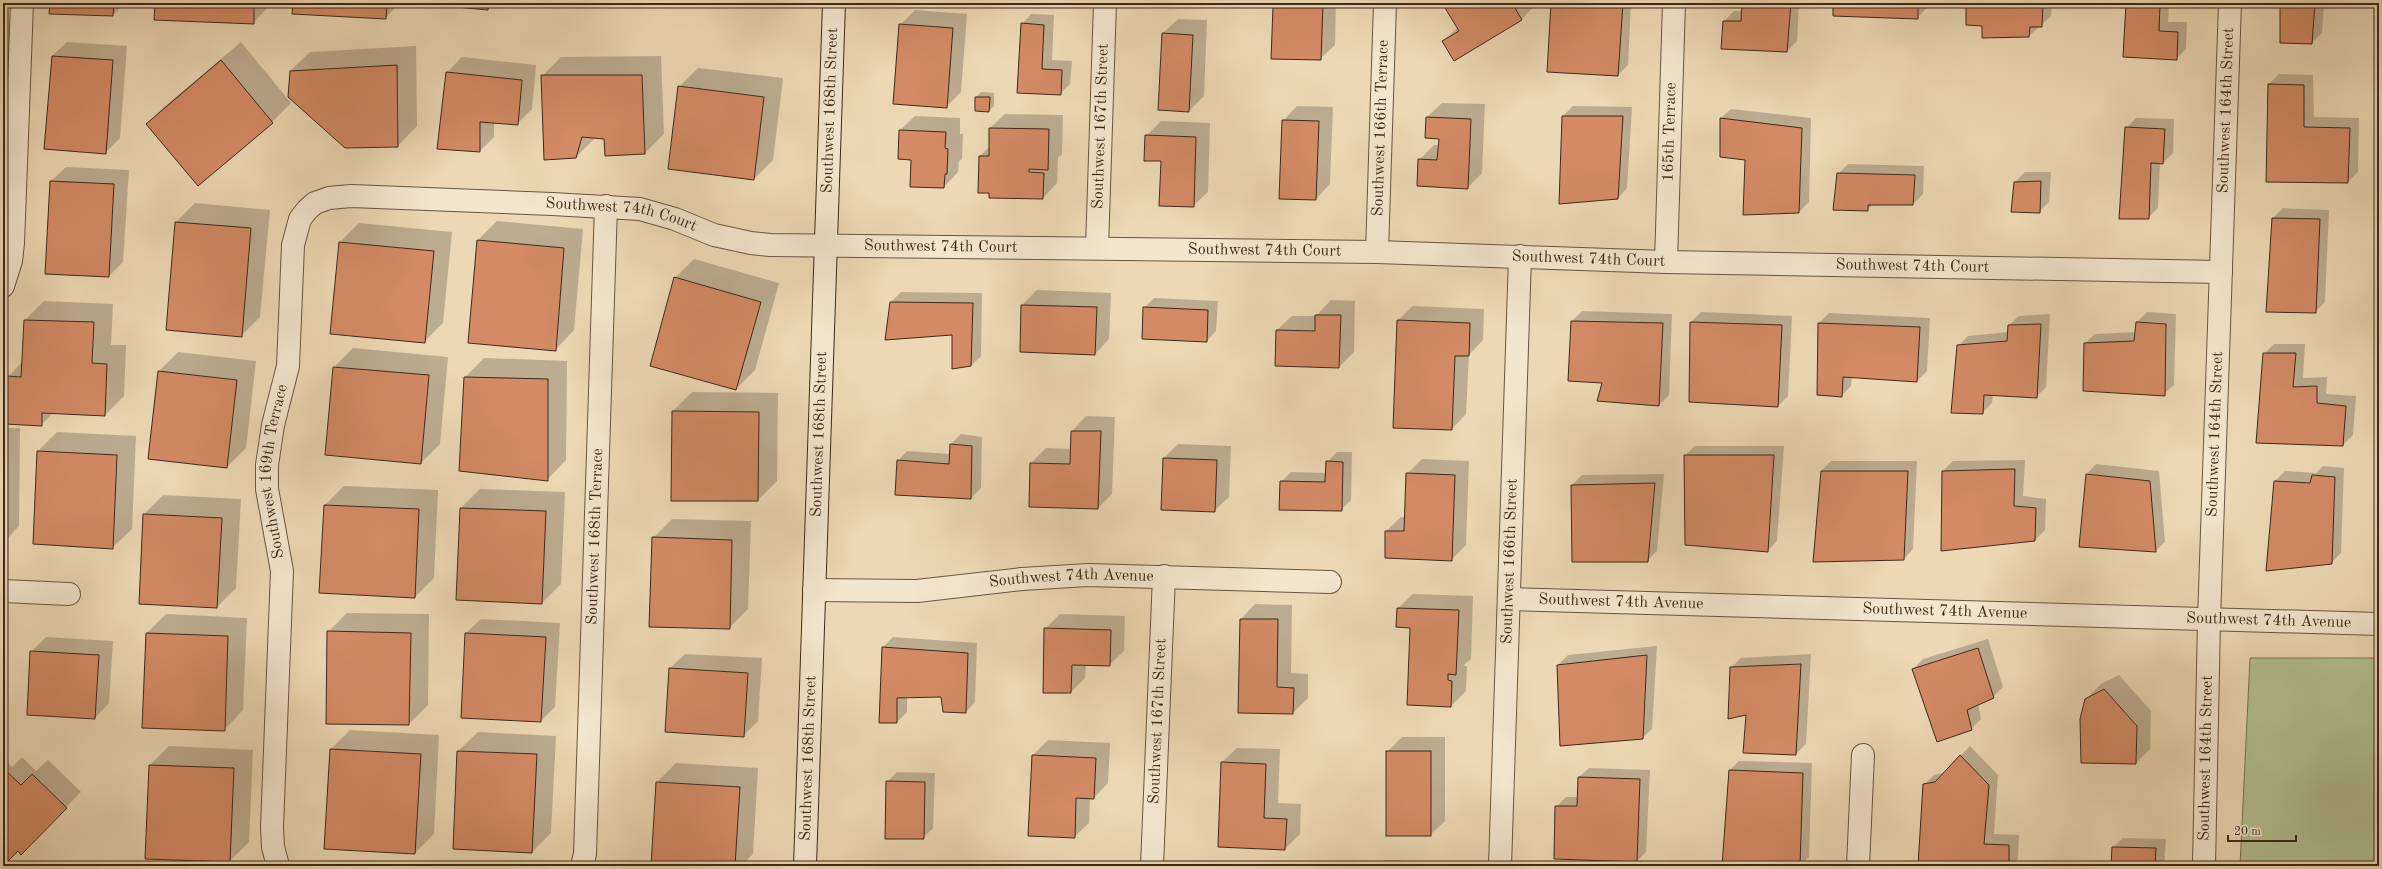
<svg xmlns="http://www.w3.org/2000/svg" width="2382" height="869" viewBox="0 0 2382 869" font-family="'Old Standard TT',serif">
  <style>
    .green { fill: #b2c092; stroke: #787456 }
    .shadow { fill: #0003 }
    .building { fill: #d38a65; stroke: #3d2919 }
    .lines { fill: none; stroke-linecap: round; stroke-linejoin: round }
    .street-casing { stroke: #695540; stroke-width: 24 }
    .secondary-casing { stroke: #3d2919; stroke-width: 24 }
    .street { stroke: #f3e6ce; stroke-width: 22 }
    .secondary { stroke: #f3e6ce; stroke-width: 22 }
    .labels { text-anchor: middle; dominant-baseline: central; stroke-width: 3.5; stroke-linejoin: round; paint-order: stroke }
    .street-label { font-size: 16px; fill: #3d2919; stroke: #f3e6ce }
  </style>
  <rect width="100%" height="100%" fill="#ecd8b4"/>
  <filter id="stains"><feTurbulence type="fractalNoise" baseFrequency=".005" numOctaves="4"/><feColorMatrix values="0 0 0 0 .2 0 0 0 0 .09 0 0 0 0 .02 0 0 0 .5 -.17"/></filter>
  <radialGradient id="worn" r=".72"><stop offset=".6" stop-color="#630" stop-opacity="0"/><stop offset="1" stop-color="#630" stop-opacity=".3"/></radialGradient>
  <polygon class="green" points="2250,658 2379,658 2379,866 2240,866"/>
  <g class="shadow">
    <polygon points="51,3 125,3 113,15"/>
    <polygon points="156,3 272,3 253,23"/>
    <polygon points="294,3 400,3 385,18"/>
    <polygon points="418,3 493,3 488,9"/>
    <polygon points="1263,3 1336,3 1335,45 1320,59 1274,7"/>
    <polygon points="1444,3 1535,3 1536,4 1522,19 1454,60 1443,42 1458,27"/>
    <polygon points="1552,3 1631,3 1628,65 1618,75"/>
    <polygon points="1743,3 1799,3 1797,41 1787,51 1724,21 1734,11 1743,11"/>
    <polygon points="1834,3 1928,3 1927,8 1917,18"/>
    <polygon points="1967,3 2052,3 2051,16 2029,36 1983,25"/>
    <polygon points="2127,3 2174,3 2169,5 2168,22 2187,22 2186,49 2176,59"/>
    <polygon points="2281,3 2324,3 2322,33 2312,43 2281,42"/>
    <polygon points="915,10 967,14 961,92 946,107 900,25"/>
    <polygon points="1031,14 1054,15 1052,60 1072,61 1070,84 1060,94 1018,92 1022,24"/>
    <polygon points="1178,19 1207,20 1204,96 1189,111 1163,33"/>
    <polygon points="67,42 127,46 120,138 105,153 52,56"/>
    <polygon points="241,42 291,103 272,122 147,124 166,105"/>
    <polygon points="416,46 417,126 398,146 290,71 310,52"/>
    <polygon points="661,56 664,134 645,153 605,138 595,138 576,157 542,76 561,57"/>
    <polygon points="462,57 536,65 532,109 517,124 494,122 494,137 480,151 447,72"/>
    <polygon points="698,68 783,78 773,160 754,179 679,87"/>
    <polygon points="2279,74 2313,75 2314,117 2359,118 2358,172 2348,182 2269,84"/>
    <polygon points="981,92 994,93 994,106 989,111 976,97"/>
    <polygon points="1442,103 1485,104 1482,173 1467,188 1419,160 1434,145 1439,145 1440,138 1427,117"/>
    <polygon points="1297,106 1333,107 1330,184 1316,199 1283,121"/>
    <polygon points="1573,106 1632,107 1627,188 1618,198 1563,116"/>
    <polygon points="1731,109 1811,118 1809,202 1799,212 1746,159 1721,118"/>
    <polygon points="1005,114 1063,115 1062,154 1058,158 1057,183 1043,198 980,156 990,146 990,128"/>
    <polygon points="915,116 960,118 960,134 963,134 962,159 959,161 958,172 944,187 912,159 900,130"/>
    <polygon points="2136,118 2174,119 2173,153 2163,163 2160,163 2158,208 2148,218 2126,128"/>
    <polygon points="1161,121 1210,123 1208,192 1193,206 1146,136"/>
    <polygon points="1848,164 1924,166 1923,194 1913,204 1874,204 1867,210 1838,174"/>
    <polygon points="66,167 129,170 123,262 109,276 51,181"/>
    <polygon points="2025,172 2051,172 2049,202 2039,212 2015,182"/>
    <polygon points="195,203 270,210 260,317 241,336 167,330 176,222"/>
    <polygon points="2283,208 2329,210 2325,302 2315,312 2273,218"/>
    <polygon points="497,221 583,229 574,330 555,350 478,240"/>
    <polygon points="359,223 452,232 443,323 424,342 340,242"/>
    <polygon points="694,259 779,283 755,370 736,389 675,278"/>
    <polygon points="1037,290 1111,293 1109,339 1095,354 1021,351 1022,305"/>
    <polygon points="901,292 982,293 981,356 971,366 953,334 891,302"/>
    <polygon points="1154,298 1218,301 1216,331 1207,341 1144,308"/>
    <polygon points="1331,300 1355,301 1354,352 1339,367 1277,330 1292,316 1316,316"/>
    <polygon points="44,301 113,304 111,345 126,345 124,396 105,415 53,413 41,425 8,377 23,361 25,320"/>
    <polygon points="1413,306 1484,309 1483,340 1469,355 1466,414 1452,429 1398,320"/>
    <polygon points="1582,311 1672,314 1669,395 1659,405 1604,382 1572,321"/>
    <polygon points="1701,312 1792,316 1788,396 1778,406 1691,322"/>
    <polygon points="2147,312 2176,314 2174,385 2164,394 2085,343 2095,334 2136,332 2137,322"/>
    <polygon points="1829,313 1930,318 1927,371 1917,381 1852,377 1851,386 1841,396 1819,323"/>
    <polygon points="2050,314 2046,387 2036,397 1993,394 1992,403 1982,413 1958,346 1968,336 2009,332 2009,325 2019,316"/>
    <polygon points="2274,344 2305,344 2303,378 2327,377 2326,394 2356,396 2353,435 2343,445 2264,354"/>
    <polygon points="353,348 448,357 440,444 421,463 334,367"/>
    <polygon points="178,352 256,361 246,448 227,467 149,458 159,371"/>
    <polygon points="484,358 567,361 566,460 547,480 460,470 465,377"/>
    <polygon points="692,392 778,393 777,481 758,500 673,411"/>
    <polygon points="1086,416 1115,417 1112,494 1098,508 1031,463 1046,448 1071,449 1072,431"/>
    <polygon points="3,428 20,428 19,526 5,541"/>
    <polygon points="57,432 136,436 132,529 112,548 38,451"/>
    <polygon points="961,434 982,437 981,488 971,498 898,461 907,451 950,454 951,444"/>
    <polygon points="1178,444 1231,446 1229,497 1214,511 1164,458"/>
    <polygon points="1695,446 1784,446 1777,541 1767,551 1685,455"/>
    <polygon points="1337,452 1352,452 1351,500 1341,510 1281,482 1291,472 1327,473 1327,462"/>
    <polygon points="1422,459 1469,461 1466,545 1451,560 1386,531 1401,517 1405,517 1407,474"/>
    <polygon points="2025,460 2023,496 2046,499 2045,530 2035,540 1943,471 1953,461"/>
    <polygon points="1831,461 1917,461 1913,549 1904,559 1821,471"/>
    <polygon points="2096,464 2159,471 2165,542 2155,551 2087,474"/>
    <polygon points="2323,466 2344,468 2341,553 2331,563 2275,481 2285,471 2316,473"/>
    <polygon points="1664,474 1657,551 1647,561 1572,485 1582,475"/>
    <polygon points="344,486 438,490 434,578 415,597 321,592 325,505"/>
    <polygon points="480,489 565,492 561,584 542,603 457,599 461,508"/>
    <polygon points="163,495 241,499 236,588 217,607 144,514"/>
    <polygon points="672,519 751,521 748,609 729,628 653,538"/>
    <polygon points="1413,594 1473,596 1471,659 1463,666 1467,666 1466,691 1451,706 1411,627 1398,608"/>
    <polygon points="1255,604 1292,605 1291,673 1308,674 1308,698 1293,713 1239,712 1241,619"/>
    <polygon points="347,613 429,614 428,705 409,724 327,723 328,632"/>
    <polygon points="166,614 247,618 243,710 224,730 147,633"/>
    <polygon points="1060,614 1125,616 1124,651 1109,665 1086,665 1085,678 1071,692 1045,629"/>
    <polygon points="481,619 560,623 555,707 541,721 466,633"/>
    <polygon points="3,620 8,620 6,664 3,667"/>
    <polygon points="46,637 113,641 109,703 95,718 31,652"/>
    <polygon points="893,637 977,643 975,702 966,712 942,696 907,697 907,712 897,722 880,722 883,647"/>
    <polygon points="1988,639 2003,687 1993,697 1978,704 1981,719 1971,729 1913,669 1923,659"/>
    <polygon points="1657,646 1652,729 1642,738 1558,665 1568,655"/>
    <polygon points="685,654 762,658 758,721 743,736 670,668"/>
    <polygon points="1811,654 1806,744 1796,754 1747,714 1731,668 1741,658"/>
    <polygon points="2119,675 2151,711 2150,749 2136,763 2086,699 2101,684"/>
    <polygon points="3,680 4,680 3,698"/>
    <polygon points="350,730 439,735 434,834 415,853 325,848 331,749"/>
    <polygon points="478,732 556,736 551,833 532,852 454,848 458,751"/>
    <polygon points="1402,737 1445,737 1445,821 1430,835 1387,752"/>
    <polygon points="1048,740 1110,743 1108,783 1094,798 1090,798 1089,823 1074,837 1029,835 1033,755"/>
    <polygon points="169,746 253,750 249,842 230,861 150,765"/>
    <polygon points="1970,746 1998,775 1994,834 2019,835 2018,859 2011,866 1919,866 1924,785 1934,775 1944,773"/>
    <polygon points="1237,748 1280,749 1278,803 1301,804 1300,834 1285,849 1219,846 1222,762"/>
    <polygon points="22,757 36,771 48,760 81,792 21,853 18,850 7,861 93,866 3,866 3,758 12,767"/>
    <polygon points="1739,761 1812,763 1809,857 1800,866 1778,866 1729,771"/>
    <polygon points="676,763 758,768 753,854 741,866 652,866 657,782"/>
    <polygon points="1589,768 1650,770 1646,852 1637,861 1556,807 1566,797 1578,797 1579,777"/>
    <polygon points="897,772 935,773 933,828 923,838 887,782"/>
    <polygon points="2123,838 2166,839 2164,866 2112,866 2113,847"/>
    <polygon points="1385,860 1449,863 1449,866 1378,866"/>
    <polygon points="1064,865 1099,866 1063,866"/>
  </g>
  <g class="building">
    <polygon points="50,3 114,3 113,16 49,14"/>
    <polygon points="155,3 254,3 254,24 154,20"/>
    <polygon points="293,3 387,3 386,19 292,14"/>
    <polygon points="414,3 489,3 488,10"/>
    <polygon points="1262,3 1323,3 1321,60 1271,59 1273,7 1262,7"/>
    <polygon points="1442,3 1512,3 1522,20 1454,61 1442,41 1459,31"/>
    <polygon points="1551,3 1623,3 1618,76 1547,72"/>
    <polygon points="1742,3 1791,3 1787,52 1721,49 1723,21 1741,21"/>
    <polygon points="1833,3 1918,3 1918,19 1833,16"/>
    <polygon points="1966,3 2043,3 2042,27 2030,27 2029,37 1982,38 1982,26 1966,25"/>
    <polygon points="2126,3 2172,3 2172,7 2160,6 2159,31 2178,32 2177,60 2123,57"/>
    <polygon points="2280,3 2315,3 2312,44 2280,43"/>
    <polygon points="1021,23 1044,25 1042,69 1062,70 1061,95 1017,93"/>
    <polygon points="899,24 953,28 947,108 893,104"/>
    <polygon points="1162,33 1193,35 1189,112 1158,110"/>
    <polygon points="52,56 113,60 106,154 44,149"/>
    <polygon points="221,60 273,123 198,186 146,124"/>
    <polygon points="397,65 398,147 345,148 288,97 290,71"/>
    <polygon points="446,72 522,80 518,125 480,122 480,152 437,149"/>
    <polygon points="541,75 642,75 645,154 605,156 604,139 582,137 576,158 544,160"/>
    <polygon points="2268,84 2304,85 2304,127 2350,128 2348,183 2266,182"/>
    <polygon points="678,86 764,97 754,180 668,169"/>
    <polygon points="975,97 990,97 989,112 975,111"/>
    <polygon points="1562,116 1623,116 1618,199 1559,204"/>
    <polygon points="1426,117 1471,119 1468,189 1417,186 1418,159 1437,160 1439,139 1425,138"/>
    <polygon points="1720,118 1802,128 1799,213 1743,215 1745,160 1720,157"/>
    <polygon points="1282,120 1319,121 1316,200 1279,199"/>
    <polygon points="2125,127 2165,129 2163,164 2151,163 2149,219 2119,219"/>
    <polygon points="989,128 1049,129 1048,170 1029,169 1029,172 1044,173 1043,199 989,198 989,193 978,193 979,156 989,156"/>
    <polygon points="899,130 946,132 945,148 948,149 947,174 945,174 944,188 910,187 911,160 898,159"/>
    <polygon points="1145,135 1196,137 1194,207 1159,206 1161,161 1144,161"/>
    <polygon points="1837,173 1915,175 1913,205 1868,205 1868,211 1833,210"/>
    <polygon points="50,181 114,184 109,277 45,274"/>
    <polygon points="2041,181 2040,213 2011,212 2014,182"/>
    <polygon points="2272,218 2320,219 2316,313 2266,312"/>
    <polygon points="175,222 251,228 242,337 166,330"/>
    <polygon points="477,240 564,248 556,351 468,343"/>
    <polygon points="339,242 434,251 425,343 330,334"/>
    <polygon points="674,277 761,302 736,390 650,366"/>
    <polygon points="890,302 973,303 971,366 952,369 952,335 885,340"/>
    <polygon points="1021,305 1097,307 1095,355 1020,352"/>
    <polygon points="1143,307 1208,310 1207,342 1142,339"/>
    <polygon points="1315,315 1341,315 1339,368 1275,366 1276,330 1315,331"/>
    <polygon points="24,320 94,322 92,363 107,364 105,416 42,413 42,426 5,424 7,376 21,377"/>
    <polygon points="1397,320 1470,323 1469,356 1455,356 1452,430 1393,428"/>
    <polygon points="1571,321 1663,323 1659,406 1597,401 1602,383 1568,381"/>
    <polygon points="1690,322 1782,325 1778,407 1689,402"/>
    <polygon points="2136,322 2166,324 2165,396 2083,391 2084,343 2134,341"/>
    <polygon points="1818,323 1920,327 1917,382 1843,377 1842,397 1817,395"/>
    <polygon points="2041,324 2037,398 1984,395 1983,414 1951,413 1957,345 2007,341 2008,325"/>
    <polygon points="2263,353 2296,353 2293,387 2317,386 2317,403 2346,406 2343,446 2256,443"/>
    <polygon points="333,367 429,375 421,464 325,455"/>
    <polygon points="158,371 237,380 227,468 148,459"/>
    <polygon points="464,377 548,379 548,481 459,471"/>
    <polygon points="672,411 759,412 758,501 671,501"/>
    <polygon points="1071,431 1101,431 1098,509 1029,507 1030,463 1070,464"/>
    <polygon points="3,442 6,442 5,542 3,542"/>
    <polygon points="950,444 972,446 971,499 895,495 897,460 949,464"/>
    <polygon points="37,451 117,455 113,549 33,544"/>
    <polygon points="1684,455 1774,455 1768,552 1685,545"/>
    <polygon points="1163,458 1217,460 1215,512 1161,510"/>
    <polygon points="1326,461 1343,462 1342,511 1279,510 1280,481 1325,482"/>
    <polygon points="2015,469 2014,506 2036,508 2035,541 1941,551 1942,471"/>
    <polygon points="1821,471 1908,471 1904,560 1813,562"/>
    <polygon points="1406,473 1455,475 1452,561 1385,558 1385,531 1404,531"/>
    <polygon points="2086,474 2150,481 2156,552 2079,547"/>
    <polygon points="2312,475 2335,477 2332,564 2266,571 2274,481 2310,483"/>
    <polygon points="1655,483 1648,562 1572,562 1571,485"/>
    <polygon points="324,505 419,509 415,598 319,593"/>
    <polygon points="460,508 546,511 542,604 456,600"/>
    <polygon points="143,514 222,518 217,608 139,604"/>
    <polygon points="652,537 732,540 730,629 649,627"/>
    <polygon points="1397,608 1459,610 1456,675 1448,674 1448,680 1452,681 1451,707 1407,705 1410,628 1396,627"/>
    <polygon points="1240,619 1278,619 1277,687 1294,688 1293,714 1238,713"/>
    <polygon points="1044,628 1111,630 1110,666 1072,665 1071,693 1043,693"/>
    <polygon points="327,631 411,633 409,725 326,724"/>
    <polygon points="146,633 228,636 225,731 142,728"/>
    <polygon points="465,633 546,637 541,722 461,718"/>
    <polygon points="882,647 968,653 966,713 943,712 941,697 897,698 897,723 879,723"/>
    <polygon points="1978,648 1994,698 1967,710 1972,730 1937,742 1912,669"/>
    <polygon points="30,651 99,655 95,719 27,715"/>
    <polygon points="1647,655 1643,739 1560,746 1557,665"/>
    <polygon points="1801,664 1796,755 1743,753 1746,715 1728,719 1730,667"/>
    <polygon points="669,668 748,673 744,737 665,732"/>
    <polygon points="2104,689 2137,726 2136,764 2081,763 2080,719 2085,699"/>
    <polygon points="330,749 421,754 415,854 324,849"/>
    <polygon points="457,751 537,754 532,853 453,849"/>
    <rect x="1386" y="751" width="45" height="85"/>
    <polygon points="1032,755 1096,758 1094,799 1076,798 1075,838 1028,836"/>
    <polygon points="1960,755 1989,785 1984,844 2009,845 2009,866 1918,866 1923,784 1935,782"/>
    <polygon points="1221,762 1266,764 1264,818 1287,819 1285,850 1218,847"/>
    <polygon points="149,765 234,768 230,862 145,859"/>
    <polygon points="1729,770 1803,773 1800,866 1722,866"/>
    <polygon points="6,771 21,785 32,774 67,808 21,855 18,851 4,865 3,774"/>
    <polygon points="1578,777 1640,779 1637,862 1554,859 1555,806 1577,806"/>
    <polygon points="886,781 925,782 924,839 885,839"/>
    <polygon points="656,782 740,787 735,866 651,866"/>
    <polygon points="2112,847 2156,848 2155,866 2111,866"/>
  </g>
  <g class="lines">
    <g class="street-casing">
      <g id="street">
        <path id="s1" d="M 1097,248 L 1105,3"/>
        <path id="s2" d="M 1377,252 L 1385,3"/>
        <path id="s3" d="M 1666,262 L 1674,3"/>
        <polyline points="3,286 11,261 13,243 22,3"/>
        <path id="s4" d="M 814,590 L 917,591 L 1022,579 L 1088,575 L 1330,582"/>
        <polyline points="3,591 69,594"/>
        <path id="s5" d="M 1510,599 L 2379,624"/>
        <path id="s6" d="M 278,866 L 273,847 L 272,827 L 282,571 L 267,489 L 267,465 L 273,425 L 288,366 L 293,245 L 300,219 L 307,210 L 315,203 L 329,198 L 351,196 L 552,204 L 640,209 L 675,219 L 714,235 L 751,243 L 770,245 L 1377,252 L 1666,262 L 2221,272"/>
        <path id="s7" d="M 582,866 L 585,854 L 606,206"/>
        <path id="s8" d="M 1152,866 L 1164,576"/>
        <path id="s9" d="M 1500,866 L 1520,256"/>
        <polyline points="1858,866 1863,755"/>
        <path id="s10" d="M 2204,866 L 2209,620 L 2230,3"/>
      </g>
    </g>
    <g class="secondary-casing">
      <g id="secondary">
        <path id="s11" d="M 805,866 L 834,3"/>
      </g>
    </g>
    <use href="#street" class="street"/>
    <use href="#secondary" class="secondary"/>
  </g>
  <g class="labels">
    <g class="street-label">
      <text stroke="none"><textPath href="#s11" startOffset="756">Southwest 168th Street</textPath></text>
      <text stroke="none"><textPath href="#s10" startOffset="756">Southwest 164th Street</textPath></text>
      <text stroke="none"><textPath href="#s1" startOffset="122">Southwest 167th Street</textPath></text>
      <text stroke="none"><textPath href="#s2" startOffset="124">Southwest 166th Terrace</textPath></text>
      <text stroke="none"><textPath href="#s3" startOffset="130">165th Terrace</textPath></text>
      <text stroke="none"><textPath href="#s6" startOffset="983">Southwest 74th Court</textPath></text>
      <text stroke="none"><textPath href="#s6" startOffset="1307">Southwest 74th Court</textPath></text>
      <text stroke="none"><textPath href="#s6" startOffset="1631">Southwest 74th Court</textPath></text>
      <text stroke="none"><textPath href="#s6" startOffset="1955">Southwest 74th Court</textPath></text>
      <text stroke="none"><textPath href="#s6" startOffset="2279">Southwest 74th Court</textPath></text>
      <text stroke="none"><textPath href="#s11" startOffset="432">Southwest 168th Street</textPath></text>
      <text stroke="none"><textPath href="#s10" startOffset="432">Southwest 164th Street</textPath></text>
      <text stroke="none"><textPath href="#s6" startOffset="397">Southwest 169th Terrace</textPath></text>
      <text stroke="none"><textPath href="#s7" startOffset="330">Southwest 168th Terrace</textPath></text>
      <text stroke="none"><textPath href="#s9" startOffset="305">Southwest 166th Street</textPath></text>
      <text stroke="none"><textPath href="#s4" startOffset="258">Southwest 74th Avenue</textPath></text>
      <text stroke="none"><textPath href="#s5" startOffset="111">Southwest 74th Avenue</textPath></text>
      <text stroke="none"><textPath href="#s5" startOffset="435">Southwest 74th Avenue</textPath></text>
      <text stroke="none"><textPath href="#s5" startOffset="759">Southwest 74th Avenue</textPath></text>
      <text stroke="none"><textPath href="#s8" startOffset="145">Southwest 167th Street</textPath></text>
      <text stroke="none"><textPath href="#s11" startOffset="108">Southwest 168th Street</textPath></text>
      <text stroke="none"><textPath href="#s10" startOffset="108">Southwest 164th Street</textPath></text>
    </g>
  </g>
  <rect width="2382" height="869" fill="none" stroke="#ecd8b4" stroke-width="16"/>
  <rect x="4" y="4" width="2374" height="861" fill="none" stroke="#3d2919" stroke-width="2"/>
  <rect x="8" y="8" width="2366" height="853" fill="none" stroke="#3d2919"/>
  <path d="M2228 835v6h68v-6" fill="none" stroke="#3d2919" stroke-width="2"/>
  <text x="2234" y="835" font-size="12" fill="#3d2919" stroke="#f3e6ce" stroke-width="3" paint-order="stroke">20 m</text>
  <rect width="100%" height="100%" filter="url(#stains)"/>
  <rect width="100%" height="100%" fill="url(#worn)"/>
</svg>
